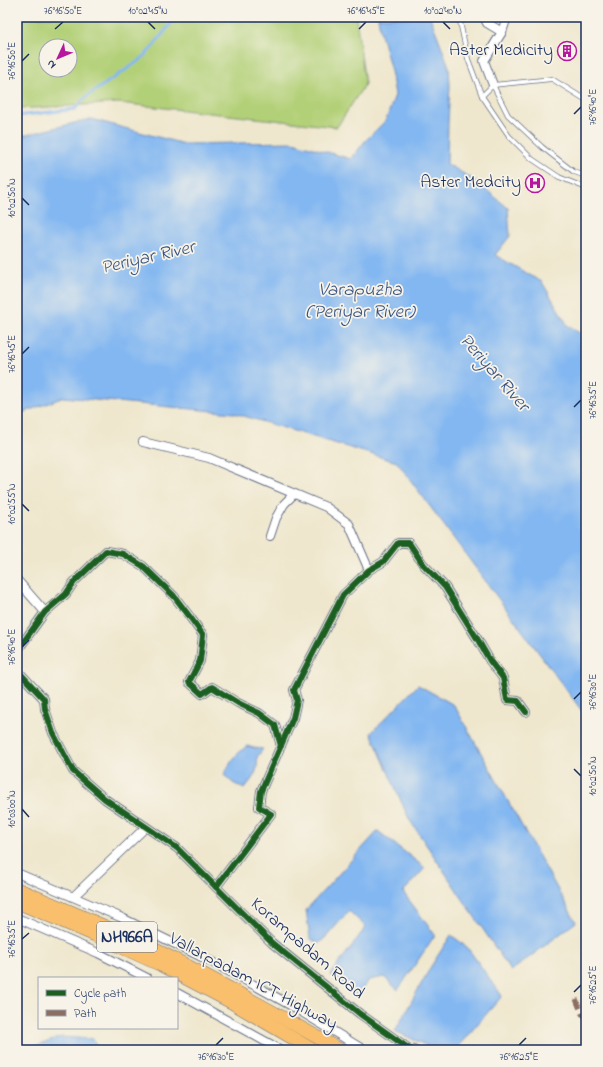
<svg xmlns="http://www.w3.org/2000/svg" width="603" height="1067" viewBox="0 0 603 1067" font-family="'Indie Flower',sans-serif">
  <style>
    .green { fill: #b2d077; stroke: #66806a; fill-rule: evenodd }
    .water { fill: #83b7f1; stroke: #4f73a8 }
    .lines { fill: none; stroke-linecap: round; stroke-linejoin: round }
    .stream { stroke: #83b7f1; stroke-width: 3 }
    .service-casing { stroke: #656f85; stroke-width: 5.5 }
    .minor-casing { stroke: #656f85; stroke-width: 10 }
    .trunk-casing { stroke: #656f85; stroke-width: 14 }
    .service { stroke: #fff; stroke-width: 4 }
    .minor { stroke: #fff; stroke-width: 8 }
    .trunk { stroke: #f9bf6c; stroke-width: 13 }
    .quiet { stroke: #8d6e63; stroke-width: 5; stroke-dasharray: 10 5; stroke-linecap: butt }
    .cycleway-casing { stroke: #f7f3e8; stroke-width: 8 }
    .cycleway { stroke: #1b5e20; stroke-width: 6 }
    .ticks { fill: none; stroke: #1b2f5e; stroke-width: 1.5 }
    .labels { text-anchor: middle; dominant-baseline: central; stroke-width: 3.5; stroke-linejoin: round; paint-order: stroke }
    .shield { fill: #f7f3e8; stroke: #5d6a87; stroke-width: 1 }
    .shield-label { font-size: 17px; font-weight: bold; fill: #1b2f5e }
    .poi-label { font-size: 18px; fill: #1b2f5e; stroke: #f7f3e8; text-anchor: end }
    .street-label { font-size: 18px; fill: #1b2f5e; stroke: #f7f3e8 }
    .water-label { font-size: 19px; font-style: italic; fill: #355183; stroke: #f7f3e8 }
    .neatline { fill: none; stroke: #1b2f5e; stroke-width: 1.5 }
    .ticks-label { font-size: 10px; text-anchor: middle; fill: #1b2f5e }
  </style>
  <rect width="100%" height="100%" fill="#f7f3e8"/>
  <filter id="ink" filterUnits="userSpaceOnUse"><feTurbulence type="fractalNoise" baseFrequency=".025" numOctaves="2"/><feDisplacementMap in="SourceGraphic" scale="8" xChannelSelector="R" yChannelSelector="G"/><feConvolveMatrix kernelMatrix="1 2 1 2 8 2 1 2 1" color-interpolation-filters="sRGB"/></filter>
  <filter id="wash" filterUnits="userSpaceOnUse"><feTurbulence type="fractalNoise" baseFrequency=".012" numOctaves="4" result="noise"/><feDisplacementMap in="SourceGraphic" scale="16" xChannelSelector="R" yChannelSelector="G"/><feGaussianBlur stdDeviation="0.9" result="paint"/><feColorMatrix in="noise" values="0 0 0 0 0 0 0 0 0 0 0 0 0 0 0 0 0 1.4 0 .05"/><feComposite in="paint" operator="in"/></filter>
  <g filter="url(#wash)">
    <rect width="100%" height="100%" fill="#efe7cd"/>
    <path class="green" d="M 17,17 L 356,17 L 365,84 L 337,127 L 119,103 L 17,109 ZM 46,46 L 70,46 L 70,70 L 46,70 Z"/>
    <g class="water">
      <polygon points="378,17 430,17 441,45 449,67 450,86 448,122 447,164 476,181 508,208 510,236 495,255 542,282 568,326 586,337 586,367 583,376 586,374 586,719 582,711 397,462 234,413 64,397 17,415 17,137 91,119 184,144 293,142 351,159 366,140 386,120 395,95 391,71 380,30"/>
      <polygon points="418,685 454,705 576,922 511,971 409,819 371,733"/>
      <path d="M 247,746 L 254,748 L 263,749 L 257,757 C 259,772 253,778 244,789 L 233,783 L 224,775 C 230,762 236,754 247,746 Z"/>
      <polygon points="378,831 425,868 403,892 435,935 398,990 384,977 369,980 357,996 330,975 366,927 349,911 327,936 318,944 310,938 306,910"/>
      <polygon points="451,935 467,947 502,996 455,1050 436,1050 395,1031 430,968"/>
      <polygon points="61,1037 93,1039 98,1050 26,1050 28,1049"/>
    </g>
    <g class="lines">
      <polyline class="stream" points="17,116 75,109 86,97 140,60 151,49 164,32 177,17"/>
    </g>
  </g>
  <g filter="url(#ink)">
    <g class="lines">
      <g class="service-casing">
        <g id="service">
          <polyline points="459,17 468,59 482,96 509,136 532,159 559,177 586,188"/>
          <polyline points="493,85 508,115 542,147 574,172 586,176"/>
          <polyline points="482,96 493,85 552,79 586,100"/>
        </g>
      </g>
      <g class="minor-casing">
        <g id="minor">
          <polyline points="484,17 487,23 502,32 484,61 493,85"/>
          <polyline points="502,32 507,17"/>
          <polyline points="143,442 209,458 326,507 349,524 369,570"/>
          <polyline points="270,536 276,518 284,504 294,494"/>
          <polyline points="17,580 45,612"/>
          <polyline points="17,651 45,612 66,594 74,582 106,551 123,554 143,566 174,596 190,617 203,635 200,661 189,682 202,694 212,687 238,703 259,713 275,725 281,746"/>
          <polyline points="17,670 44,699 45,709 53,733 73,771 105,799 177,848 272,943 360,1014 408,1048 414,1050"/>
          <polyline points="17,873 120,917 214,963 292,1006 364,1050"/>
          <polyline points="216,887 271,814 259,807 261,791 293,718 297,700 294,690 343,595 369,570 383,562 398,543 409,543 423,564 445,587 478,640 490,661 503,678 507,700 518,701 526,712"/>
          <polyline points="73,897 146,827"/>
          <polyline points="17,918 98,953 147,978"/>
          <polyline points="177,993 281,1050"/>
        </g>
      </g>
      <g class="trunk-casing">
        <g id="trunk">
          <path d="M 17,889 C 66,910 116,930 164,954 C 224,984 282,1017 340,1050"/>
          <polyline points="17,902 95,935 161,965 231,1002 313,1050"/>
        </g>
      </g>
      <use href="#service" class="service"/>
      <use href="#minor" class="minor"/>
      <use href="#trunk" class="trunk"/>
      <polyline class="quiet" points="576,999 582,1014 586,1016"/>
      <g class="cycleway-casing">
        <g id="cycleway">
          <polyline points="17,651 45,612 66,594 74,582 106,551 123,554 143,566 174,596 190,617 203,635 200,661 189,682 202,694 212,687 238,703 259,713 275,725 281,746"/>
          <polyline points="17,670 44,699 45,709 53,733 73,771 105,799 177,848 272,943 360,1014 408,1048 414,1050"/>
          <polyline points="216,887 271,814 259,807 261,791 293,718 297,700 294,690 343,595 369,570 383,562 398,543 409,543 423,564 445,587 478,640 490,661 503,678 507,700 518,701 526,712"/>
        </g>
      </g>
      <use href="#cycleway" class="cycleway"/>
    </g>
  </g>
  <path class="ticks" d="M 148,22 L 155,29M 443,22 L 450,29M 55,29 L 63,22M 359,29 L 366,22M 22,61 L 29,54M 574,114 L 581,107M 22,198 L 29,205M 22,354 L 29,347M 574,407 L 581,400M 22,504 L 29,511M 22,647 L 29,640M 574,699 L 581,692M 574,769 L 581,776M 22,809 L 29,817M 22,939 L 29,933M 574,992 L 581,985M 216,1045 L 223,1038M 519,1045 L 526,1038"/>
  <defs>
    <g id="building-ring" transform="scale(1)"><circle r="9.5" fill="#f7f3e8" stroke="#b5179e" stroke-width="1.5"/><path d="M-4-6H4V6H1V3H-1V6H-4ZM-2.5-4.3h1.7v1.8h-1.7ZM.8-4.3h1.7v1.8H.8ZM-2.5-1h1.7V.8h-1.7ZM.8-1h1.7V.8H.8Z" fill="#b5179e"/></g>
    <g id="hospital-ring" transform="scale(1)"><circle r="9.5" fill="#f7f3e8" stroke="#b5179e" stroke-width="1.5"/><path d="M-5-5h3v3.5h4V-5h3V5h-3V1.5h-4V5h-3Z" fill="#b5179e"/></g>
  </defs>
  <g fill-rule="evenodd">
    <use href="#building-ring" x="567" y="51"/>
    <use href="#hospital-ring" x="535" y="183"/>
  </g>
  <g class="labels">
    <rect class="shield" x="97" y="922" width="60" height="30" rx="3"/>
    <g class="shield-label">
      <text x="127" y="937">NH966A</text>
    </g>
    <g class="poi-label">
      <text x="553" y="51">Aster Medicity</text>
      <text x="521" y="183">Aster Medcity</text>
    </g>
    <g class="street-label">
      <text transform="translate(307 949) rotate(41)">Korampadam Road</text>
      <text transform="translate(253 982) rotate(28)">Vallarpadam ICT Highway</text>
    </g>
    <g class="water-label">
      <text transform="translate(148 258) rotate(-13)">Periyar River</text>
      <text x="360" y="290">Varapuzha<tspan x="360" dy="22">(Periyar River)</tspan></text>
      <text transform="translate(494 373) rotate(49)">Periyar River</text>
    </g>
  </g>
  <rect width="603" height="1067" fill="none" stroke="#f7f3e8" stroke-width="44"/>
  <rect x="38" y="977" width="140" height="52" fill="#f7f3e8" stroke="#9fa5b1"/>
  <rect x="46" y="990" width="20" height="6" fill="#1b5e20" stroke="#9fa5b1"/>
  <text x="74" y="997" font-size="12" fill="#1b2f5e">Cycle path</text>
  <rect x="46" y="1010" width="20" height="6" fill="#8d6e63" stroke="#9fa5b1"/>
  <text x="74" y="1017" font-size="12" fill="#1b2f5e">Path</text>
  <g transform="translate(58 58) rotate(226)"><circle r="19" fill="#f7f3e8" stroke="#9fa5b1"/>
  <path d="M0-3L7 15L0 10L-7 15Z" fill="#b5179e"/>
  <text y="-6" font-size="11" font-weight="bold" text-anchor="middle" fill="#1b2f5e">N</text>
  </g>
  <rect x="22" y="22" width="559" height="1023" class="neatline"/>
  <g class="ticks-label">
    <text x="63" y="14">76°16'50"E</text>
    <text x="148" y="14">10°02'45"N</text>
    <text x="366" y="14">76°16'45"E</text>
    <text x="443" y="14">10°02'40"N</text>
    <text transform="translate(11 61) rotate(-90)" y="4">76°16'50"E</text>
    <text transform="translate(592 107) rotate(-90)" y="4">76°16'40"E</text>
    <text transform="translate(11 198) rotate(-90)" y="4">10°02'50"N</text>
    <text transform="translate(11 354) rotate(-90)" y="4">76°16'45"E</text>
    <text transform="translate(592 400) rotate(-90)" y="4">76°16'35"E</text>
    <text transform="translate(11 504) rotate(-90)" y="4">10°02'55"N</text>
    <text transform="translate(11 647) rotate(-90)" y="4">76°16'40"E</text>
    <text transform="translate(592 692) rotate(-90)" y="4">76°16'30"E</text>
    <text transform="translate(592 776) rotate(-90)" y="4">10°02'50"N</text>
    <text transform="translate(11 809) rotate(-90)" y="4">10°03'00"N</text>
    <text transform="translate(11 939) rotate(-90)" y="4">76°16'35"E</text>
    <text transform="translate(592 985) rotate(-90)" y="4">76°16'25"E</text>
    <text x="216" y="1060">76°16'30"E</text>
    <text x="519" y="1060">76°16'25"E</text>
  </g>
</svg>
